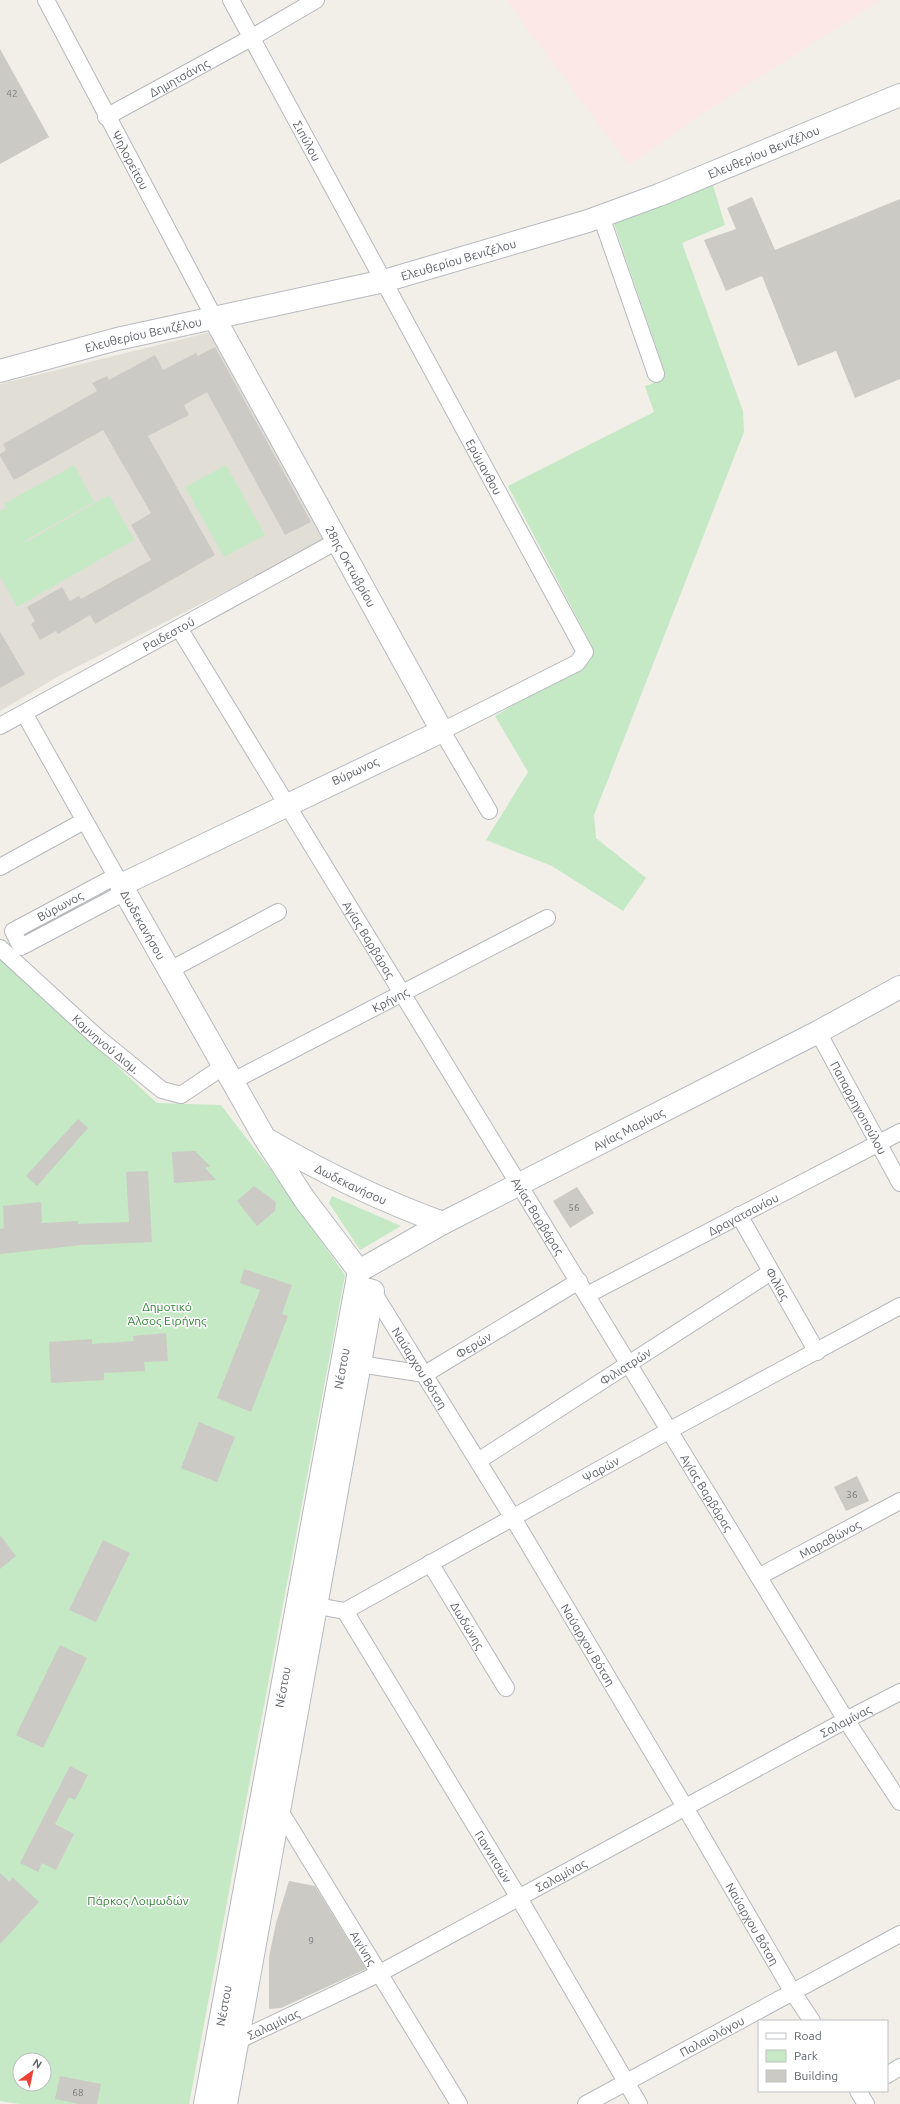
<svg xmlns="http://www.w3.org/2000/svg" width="900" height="2104" viewBox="0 0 900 2104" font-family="Ubuntu,sans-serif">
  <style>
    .education { fill: #e1ded6 }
    .medical { fill: #fce8e6 }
    .green { fill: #c5e8c5; fill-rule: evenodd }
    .building { fill: #cccac5 }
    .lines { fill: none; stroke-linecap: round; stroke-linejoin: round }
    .street-casing { stroke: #b5b8bc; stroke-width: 18 }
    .secondary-casing { stroke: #b6babf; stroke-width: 24 }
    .street { stroke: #fff; stroke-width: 16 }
    .secondary { stroke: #fff; stroke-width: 22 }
    .labels { text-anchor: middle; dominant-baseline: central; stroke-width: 3; stroke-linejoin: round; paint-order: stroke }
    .number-label { font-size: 10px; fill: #7a7d7f }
    .street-label { font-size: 12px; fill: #5f6368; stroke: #fff }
    .park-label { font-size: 12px; fill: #348238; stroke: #fff }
  </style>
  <rect width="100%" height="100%" fill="#f1efe8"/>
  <polygon class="education" points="211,332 329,539 57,677 0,711 0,384"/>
  <polygon class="medical" points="506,0 881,0 708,110 629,165"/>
  <g class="green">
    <polygon points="712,182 725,225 682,243 743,411 744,432 594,815 596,838 646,878 623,911 552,866 486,840 528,772 495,716 590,659 593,648 508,486 654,412 645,386 660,381 665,373 613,221"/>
    <polygon points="74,465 94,502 26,540 26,542 109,495 134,540 17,607 0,576 0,511 6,508 4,504"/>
    <polygon points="226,465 265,535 224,557 185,487"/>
    <path d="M 0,958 L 157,1103 L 221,1105 L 270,1169 L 345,1275 L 189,2104 L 20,2104 L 0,2101 ZM 20,2060 L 44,2060 L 44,2084 L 20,2084 Z"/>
    <polygon points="332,1196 401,1226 360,1250 329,1203"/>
  </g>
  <g class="building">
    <polygon points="0,49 49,137 0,164"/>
    <polygon points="752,197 775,250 900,199 900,379 855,398 836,351 798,366 762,276 726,291 704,240 736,229 727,208"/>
    <polygon points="215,347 311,522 285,535 207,392 184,405 189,415 148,436 215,555 95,624 90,615 58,634 56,631 40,640 31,624 35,621 27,607 62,587 70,601 79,596 81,599 151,560 131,525 151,513 103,430 14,480 0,456 0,454 6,450 3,444 97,391 92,383 107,376 109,380 155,355 163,370 196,353 198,356"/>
    <polygon points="0,632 25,674 0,688"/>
    <polygon points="78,1119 88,1128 37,1186 26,1176"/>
    <polygon points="195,1151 210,1166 205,1168 216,1180 174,1183 172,1152"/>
    <polygon points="148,1171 152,1242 81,1245 0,1254 0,1229 4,1228 3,1206 41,1202 42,1223 78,1221 78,1224 129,1222 126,1172"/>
    <polygon points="254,1186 276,1202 275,1211 257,1226 237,1201"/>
    <polygon points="577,1187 594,1213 570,1228 553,1201"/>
    <polygon points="244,1269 292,1285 282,1314 288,1316 251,1412 217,1398 260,1290 240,1283"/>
    <polygon points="166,1333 168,1361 144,1362 145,1371 104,1373 104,1380 51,1383 49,1342 92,1339 92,1344 134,1341 133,1336"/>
    <polygon points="199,1422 235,1437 217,1482 181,1468"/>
    <polygon points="857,1476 869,1501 846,1511 834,1487"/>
    <polygon points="0,1535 16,1556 0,1569"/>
    <polygon points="103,1540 130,1553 96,1622 69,1610"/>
    <polygon points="60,1645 87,1658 43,1748 16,1735"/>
    <polygon points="70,1766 88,1775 75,1800 69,1797 55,1824 74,1834 56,1870 42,1863 38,1872 20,1863"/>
    <polygon points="0,1873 10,1882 12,1877 39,1902 0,1944"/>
    <polygon points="289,1881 315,1886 366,1969 281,2008 269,2009 269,1957 276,1923"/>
    <polygon points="60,2076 101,2084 97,2104 79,2104 55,2099"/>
  </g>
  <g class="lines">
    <g class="street-casing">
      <g id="street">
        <path id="s1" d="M 46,0 L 215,319"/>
        <path id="s2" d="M 231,0 L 585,652 L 577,663 L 442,731 L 489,811"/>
        <path id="s3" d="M 106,117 L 251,38 L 316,0"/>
        <polyline points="601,216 656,374"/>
        <path id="s4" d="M 179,628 L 846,1720 L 900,1802"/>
        <polyline points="24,713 121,885"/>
        <path id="s5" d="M 0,726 L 337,541"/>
        <polyline points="0,867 84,821"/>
        <polyline points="116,876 13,931 21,947 125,892"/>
        <path id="s6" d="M 0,948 L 97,1037 L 162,1090 L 181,1095 L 224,1066"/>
        <polyline points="170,970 278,912"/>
        <path id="s7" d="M 818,1032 L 900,1183"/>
        <path id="s8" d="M 233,1081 L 547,918"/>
        <path id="s9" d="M 739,1215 L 817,1352"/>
        <path id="s10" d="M 370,1287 L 513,1518 L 685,1807 L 792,1991 L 812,2021"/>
        <path id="s11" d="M 587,1295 L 900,1132"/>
        <path id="s12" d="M 359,1364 L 425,1374 L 579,1281"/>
        <path id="s13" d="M 478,1461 L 771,1272"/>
        <path id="s14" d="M 430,1563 L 506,1688"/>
        <path id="s15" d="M 760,1576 L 900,1501"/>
        <path id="s16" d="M 306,1604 L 345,1611 L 670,1430 L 900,1306"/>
        <path id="s17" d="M 345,1611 L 519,1898 L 639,2104"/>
        <path id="s18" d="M 276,1808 L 278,1808 L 293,1832 L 459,2104"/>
        <path id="s19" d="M 230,2040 L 237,2041 L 380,1973 L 846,1720 L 900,1692"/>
        <polyline points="887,2075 900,2067"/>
        <polyline points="858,2091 866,2104"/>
        <path id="s20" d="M 586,2104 L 900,1934"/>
      </g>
    </g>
    <g class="secondary-casing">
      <g id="secondary">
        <path id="s21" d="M 215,319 L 442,731 L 121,885 L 264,1137 L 305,1200 L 359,1271"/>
        <path id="s22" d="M 0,371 L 117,339 L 384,281 L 588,221 L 659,195 L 900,95"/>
        <path id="s23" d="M 268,1140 C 324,1173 382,1201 443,1223"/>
        <path id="s24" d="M 359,1271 L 443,1223 L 818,1032 L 900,987"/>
        <path id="s25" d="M 205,2104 L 359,1271"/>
        <polyline points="226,2104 373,1291"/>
      </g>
    </g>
    <use href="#street" class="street"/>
    <use href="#secondary" class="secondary"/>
  </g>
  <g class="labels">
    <g class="number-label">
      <text x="12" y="93">42</text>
      <text x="574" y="1207">56</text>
      <text x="852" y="1494">36</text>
      <text x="311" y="1940">9</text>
      <text x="78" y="2092">68</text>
    </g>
    <g class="street-label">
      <text stroke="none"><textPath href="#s3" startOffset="83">Δημητσάνης</textPath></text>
      <text stroke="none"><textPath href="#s2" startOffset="160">Σιπύλου</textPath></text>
      <text stroke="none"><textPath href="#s22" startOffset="796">Ελευθερίου Βενιζέλου</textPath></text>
      <text stroke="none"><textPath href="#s1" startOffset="181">Ψηλορείτου</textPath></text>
      <text stroke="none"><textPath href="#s22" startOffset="472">Ελευθερίου Βενιζέλου</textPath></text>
      <text stroke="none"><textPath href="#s22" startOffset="148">Ελευθερίου Βενιζέλου</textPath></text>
      <text stroke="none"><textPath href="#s2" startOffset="531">Ερύμανθου</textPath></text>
      <text stroke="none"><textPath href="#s21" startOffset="282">28ης Οκτωβρίου</textPath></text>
      <text stroke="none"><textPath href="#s5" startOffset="192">Ραιδεστού</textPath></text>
      <text transform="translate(355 771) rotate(-25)">Βύρωνος</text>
      <text transform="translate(60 906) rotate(-28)">Βύρωνος</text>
      <text stroke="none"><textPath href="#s21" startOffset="872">Δωδεκανήσου</textPath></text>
      <text stroke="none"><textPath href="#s4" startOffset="365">Αγίας Βαρβάρας</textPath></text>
      <text stroke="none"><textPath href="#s8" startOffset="177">Κρήνης</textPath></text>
      <text stroke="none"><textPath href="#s6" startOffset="143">Κομνηνού Διομ.</textPath></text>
      <text stroke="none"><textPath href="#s7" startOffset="86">Παπαρρηγοπούλου</textPath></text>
      <text stroke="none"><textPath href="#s24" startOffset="305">Αγίας Μαρίνας</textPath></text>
      <text stroke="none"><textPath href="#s23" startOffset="94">Δωδεκανήσου</textPath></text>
      <text stroke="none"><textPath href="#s11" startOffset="176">Δραγατσανίου</textPath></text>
      <text stroke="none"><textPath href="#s4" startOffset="689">Αγίας Βαρβάρας</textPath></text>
      <text stroke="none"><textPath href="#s9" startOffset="79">Φιλίας</textPath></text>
      <text stroke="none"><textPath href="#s12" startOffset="123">Φερών</textPath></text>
      <text stroke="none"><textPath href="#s13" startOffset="175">Φιλιατρών</textPath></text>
      <text stroke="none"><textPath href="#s10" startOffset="95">Ναύαρχου Βότση</textPath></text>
      <text stroke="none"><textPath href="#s25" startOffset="748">Νέστου</textPath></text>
      <text stroke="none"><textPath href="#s16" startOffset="332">Ψαρών</textPath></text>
      <text stroke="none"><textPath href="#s4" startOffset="1013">Αγίας Βαρβάρας</textPath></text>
      <text stroke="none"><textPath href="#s15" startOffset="79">Μαραθώνος</textPath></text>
      <text stroke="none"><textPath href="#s14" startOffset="73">Δωδώνης</textPath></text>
      <text stroke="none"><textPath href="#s10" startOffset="419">Ναύαρχου Βότση</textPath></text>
      <text stroke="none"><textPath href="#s25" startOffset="424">Νέστου</textPath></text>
      <text stroke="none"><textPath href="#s19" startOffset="695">Σαλαμίνας</textPath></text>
      <text stroke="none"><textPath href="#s17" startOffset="287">Γιαννιτσών</textPath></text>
      <text stroke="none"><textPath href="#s19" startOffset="371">Σαλαμίνας</textPath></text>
      <text stroke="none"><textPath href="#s10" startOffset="743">Ναύαρχου Βότση</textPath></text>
      <text stroke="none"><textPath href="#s18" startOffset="166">Αιγίνης</textPath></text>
      <text stroke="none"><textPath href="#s25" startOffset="100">Νέστου</textPath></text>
      <text stroke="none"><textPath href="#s19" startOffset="47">Σαλαμίνας</textPath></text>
      <text stroke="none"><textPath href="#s20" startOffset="143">Παλαιολόγου</textPath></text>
    </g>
    <g class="park-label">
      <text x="167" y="1306">Δημοτικό<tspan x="167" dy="14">Άλσος Ειρήνης</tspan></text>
      <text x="138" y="1900">Πάρκος Λοιμωδών</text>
    </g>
  </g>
  <rect x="758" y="2020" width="130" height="72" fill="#ffffff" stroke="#bfc1c3"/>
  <rect x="766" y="2033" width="20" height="6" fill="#ffffff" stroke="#bfc1c3"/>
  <text x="794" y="2040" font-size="12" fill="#5f6368">Road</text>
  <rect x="766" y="2050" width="20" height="12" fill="#c5e8c5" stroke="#bfc1c3"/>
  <text x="794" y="2060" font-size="12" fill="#5f6368">Park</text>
  <rect x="766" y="2070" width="20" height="12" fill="#cccac5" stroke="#bfc1c3"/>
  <text x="794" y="2080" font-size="12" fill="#5f6368">Building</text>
  <g transform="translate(32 2072) rotate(33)"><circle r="19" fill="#ffffff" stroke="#bfc1c3"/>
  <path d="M0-3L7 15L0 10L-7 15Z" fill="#ea4335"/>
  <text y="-6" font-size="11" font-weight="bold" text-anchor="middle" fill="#5f6368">N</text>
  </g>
</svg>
